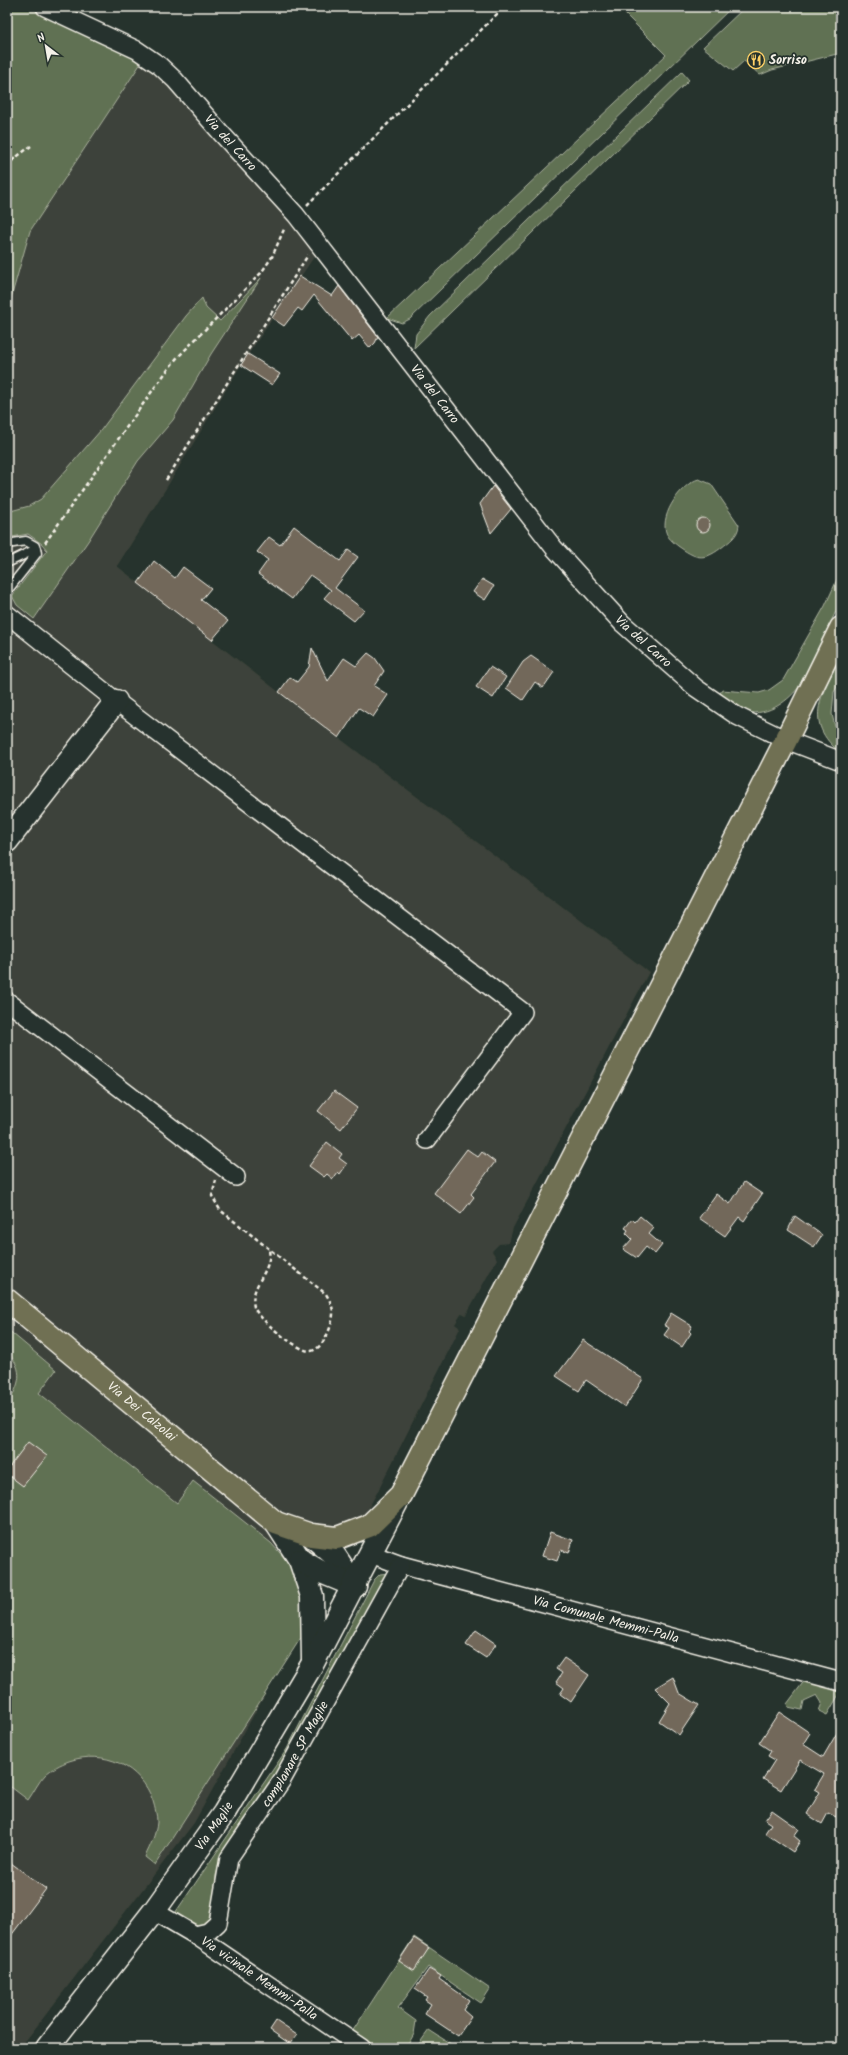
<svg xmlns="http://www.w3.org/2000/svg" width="848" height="2055" viewBox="0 0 848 2055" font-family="Kalam,sans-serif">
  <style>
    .built { fill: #3d433a }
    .green { fill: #617153; stroke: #aab19e }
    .building { fill: #72685a; stroke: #f4f1e8 }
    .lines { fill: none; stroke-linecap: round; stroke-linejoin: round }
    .lane-casing { stroke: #f4f1e8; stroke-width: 11 }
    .street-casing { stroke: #f4f1e8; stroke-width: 20 }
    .secondary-casing { stroke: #f4f1e8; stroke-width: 25 }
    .primary-casing { stroke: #f4f1e8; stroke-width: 25 }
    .path { stroke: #f4f1e8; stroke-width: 2.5; stroke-dasharray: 4 3; stroke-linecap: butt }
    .lane { stroke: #26332d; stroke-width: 8 }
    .street { stroke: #26332d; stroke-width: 17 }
    .secondary { stroke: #26332d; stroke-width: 22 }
    .primary { stroke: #706f52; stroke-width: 22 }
    .labels { text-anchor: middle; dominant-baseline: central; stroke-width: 3.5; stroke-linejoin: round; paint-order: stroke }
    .poi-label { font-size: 13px; font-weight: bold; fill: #f4f1e8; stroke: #26332d; text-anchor: start }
    .street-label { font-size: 13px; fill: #f4f1e8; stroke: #26332d }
  </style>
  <rect width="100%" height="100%" fill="#26332d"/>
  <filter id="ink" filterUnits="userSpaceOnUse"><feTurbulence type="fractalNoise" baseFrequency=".025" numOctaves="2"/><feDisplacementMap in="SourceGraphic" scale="8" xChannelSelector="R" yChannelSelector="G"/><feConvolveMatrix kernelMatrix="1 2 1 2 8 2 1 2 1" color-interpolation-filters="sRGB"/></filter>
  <g filter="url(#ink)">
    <polygon class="built" points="7,7 156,68 318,251 241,365 165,490 117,566 306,713 649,972 513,1228 509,1243 499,1244 492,1251 497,1259 466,1315 462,1313 455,1324 460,1328 378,1491 194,1823 20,2048 7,2048"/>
    <g class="green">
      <polygon points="7,7 37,7 143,60 30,231 7,312"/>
      <polygon points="618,7 732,7 410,319 402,323 387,318 666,55"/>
      <polygon points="745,7 841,7 841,53 772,70 760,75 744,61 733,71 703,47"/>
      <polygon points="682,72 689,80 414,348 416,334 430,316"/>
      <polygon points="261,278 211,354 173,420 138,461 88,541 34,619 17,605 12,596 47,550 42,544 28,534 7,538 7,512 29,506 41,499 101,430 186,316 202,298 206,308 220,321"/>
      <path d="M 699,479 L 711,484 L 739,525 C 738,536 730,541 721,548 C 703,562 695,558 678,546 C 673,542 668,538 666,532 C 660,514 682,483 699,479 Z"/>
      <path d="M 841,571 L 841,601 L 799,687 C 786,703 765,718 742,711 C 734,708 726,700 719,695 L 722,690 L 759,693 L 769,690 L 783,680 L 825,606 Z"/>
      <path d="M 841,656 L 841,679 L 834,692 L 832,714 L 835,727 L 841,738 L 841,753 C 801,722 823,692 841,656 Z"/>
      <path d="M 7,1329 L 56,1370 L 39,1393 L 177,1503 L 193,1481 L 271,1543 L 288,1562 L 299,1580 L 306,1620 L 302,1636 L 155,1865 L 145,1857 C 150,1846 156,1835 157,1822 C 157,1815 155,1808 153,1801 C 141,1766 104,1749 69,1761 C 61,1764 51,1769 45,1775 C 38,1782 34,1792 28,1800 L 7,1784 L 7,1404 C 20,1385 25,1370 7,1352 L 9,1344 L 7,1342 Z"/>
      <polygon points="389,1573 287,1760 222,1858 216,1875 215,1918 211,1923 196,1928 173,1916 287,1749 374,1580 380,1574"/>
      <polygon points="805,1680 841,1686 841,1691 827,1715 819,1711 822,1703 817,1695 804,1701 802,1710 788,1707 787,1704"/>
      <polygon points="414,1937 490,1989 481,2003 428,1967 398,2008 416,2021 414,2034 406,2048 368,2048 350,2035"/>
      <polygon points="429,2030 454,2046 452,2048 416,2048"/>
    </g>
    <g class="building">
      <polygon points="300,276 332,296 339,286 378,337 375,343 370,348 359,335 352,341 314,295 302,311 298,308 284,326 272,318"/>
      <polygon points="248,354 280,374 272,385 241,365"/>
      <polygon points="493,486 511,509 491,533 480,504"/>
      <circle cx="703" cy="525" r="7"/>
      <polygon points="294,526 340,561 348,550 358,557 335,588 364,610 354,621 324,598 331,590 310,575 292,599 258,574 268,560 257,552 269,537 280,545"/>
      <polygon points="154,561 175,578 183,567 211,588 201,600 228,621 212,640 138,583"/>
      <polygon points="482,579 494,586 485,600 473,592"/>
      <polygon points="312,648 328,681 344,658 356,666 368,653 375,658 384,671 374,686 388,695 373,717 359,708 339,738 279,692 290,677 297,682 309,667"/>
      <polygon points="531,656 554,672 543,688 535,682 523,700 506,688 523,662"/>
      <polygon points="490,667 506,677 493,698 476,687"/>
      <polygon points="334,1091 357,1108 341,1129 318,1111"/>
      <polygon points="327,1142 342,1154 339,1158 347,1164 340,1174 338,1172 333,1179 327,1174 324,1177 309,1166"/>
      <polygon points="467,1149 478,1157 482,1152 495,1162 471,1194 474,1197 461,1214 434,1193"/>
      <polygon points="744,1182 762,1194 744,1221 739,1217 725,1236 699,1218 716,1194 730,1204"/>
      <polygon points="640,1216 654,1228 649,1234 662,1245 655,1254 646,1247 637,1258 623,1249 632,1239 626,1233 628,1230 625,1228 632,1219 635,1222"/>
      <polygon points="795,1216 822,1235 814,1247 788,1230"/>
      <polygon points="671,1313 692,1326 689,1331 691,1333 682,1347 664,1335 669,1328 664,1325"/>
      <polygon points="583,1340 643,1379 625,1407 586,1380 579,1391 556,1376"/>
      <polygon points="28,1442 47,1456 23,1486 7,1474 7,1470"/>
      <polygon points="550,1532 573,1540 569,1553 561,1550 557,1561 542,1556"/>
      <polygon points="476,1630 496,1644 486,1658 466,1645"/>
      <polygon points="564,1658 589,1675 571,1702 560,1694 564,1688 556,1682 562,1673 556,1669"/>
      <polygon points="673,1677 679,1693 699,1705 679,1735 659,1721 670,1703 655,1688"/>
      <polygon points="779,1712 810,1733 803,1744 823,1757 841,1726 841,1808 836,1817 828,1813 822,1824 807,1814 820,1792 815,1789 824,1774 800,1760 781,1790 763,1779 775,1760 768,1756 771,1751 759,1743"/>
      <polygon points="772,1810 799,1829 794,1836 800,1841 793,1852 765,1833 771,1824 765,1820"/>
      <polygon points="7,1860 46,1889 7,1941"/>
      <polygon points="414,1938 429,1948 414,1971 399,1961"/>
      <polygon points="429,1969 441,1976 439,1979 469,2000 463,2010 471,2017 458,2036 425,2014 431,2004 425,2000 427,1997 415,1989"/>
      <polygon points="276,2021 297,2035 290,2044 270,2030"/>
    </g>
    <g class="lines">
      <g class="lane-casing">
        <g id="lane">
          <polyline points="7,544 26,541 35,546 37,553 7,591"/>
          <polyline points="7,563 36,549"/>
        </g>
      </g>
      <g class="street-casing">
        <g id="street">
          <path id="s1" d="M 45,7 L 137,50 L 159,65 L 175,80 L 221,133 L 296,215 L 554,548 L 622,623 L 696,688 L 737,716 L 786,740 L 841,761"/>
          <polyline points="7,614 116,701 523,1012 427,1140"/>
          <polyline points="7,1001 236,1177"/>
          <path id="s2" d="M 371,1554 L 401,1565 L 841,1682"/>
          <path id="s3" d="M 154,1911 L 195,1935 L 362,2048"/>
          <path id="s4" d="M 195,1935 L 208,1932 L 218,1923 L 229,1858 L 282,1780 L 401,1565"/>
        </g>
      </g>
      <g class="secondary-casing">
        <g id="secondary">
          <polyline points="7,841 116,701"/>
          <polyline points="276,1523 300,1560 312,1596 313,1661"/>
          <polyline points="311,1535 335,1556 355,1586"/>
          <polyline points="300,1560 319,1571 355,1586"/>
          <path id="s5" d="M 47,2048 L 154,1911 L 224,1813 L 313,1663 L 399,1498"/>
        </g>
      </g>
      <g class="primary-casing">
        <g id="primary">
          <path id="s6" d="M 7,1300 L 276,1523 L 311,1535 L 337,1538 L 369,1526 L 401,1495 L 786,740 L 841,628"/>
        </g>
      </g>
      <g class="path">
        <polyline points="7,166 15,158 31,146"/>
        <polyline points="307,205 504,7"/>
        <polyline points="166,480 308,255"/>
        <polyline points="45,543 155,387 176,359 261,273 272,257 285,227"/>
        <path d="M 216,1180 L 212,1196 L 220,1210 L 326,1294 C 329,1299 332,1304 333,1311 C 334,1322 324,1349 311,1351 C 300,1353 257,1318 254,1307 C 249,1285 273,1271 269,1250"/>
      </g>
      <use href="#lane" class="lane"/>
      <use href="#street" class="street"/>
      <use href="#secondary" class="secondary"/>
      <use href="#primary" class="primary"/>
    </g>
  </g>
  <defs>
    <g id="restaurant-ring" transform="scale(0.9)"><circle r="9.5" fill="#26332d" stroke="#ffd166" stroke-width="1.5"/><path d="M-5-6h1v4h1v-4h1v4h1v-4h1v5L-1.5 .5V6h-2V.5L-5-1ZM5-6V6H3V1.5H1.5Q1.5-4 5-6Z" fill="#ffd166"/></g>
  </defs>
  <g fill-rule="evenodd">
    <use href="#restaurant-ring" x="756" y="60"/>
  </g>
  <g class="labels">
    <g class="poi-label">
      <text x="769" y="60">Sorriso</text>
    </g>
    <g class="street-label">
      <text stroke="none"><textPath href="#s1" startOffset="234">Via del Carro</textPath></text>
      <text stroke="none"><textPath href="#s1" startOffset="558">Via del Carro</textPath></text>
      <text stroke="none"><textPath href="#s1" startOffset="882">Via del Carro</textPath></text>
      <text stroke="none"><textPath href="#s6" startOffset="175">Via Dei Calzolai</textPath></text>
      <text stroke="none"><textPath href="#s2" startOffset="244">Via Comunale Memmi-Palla</textPath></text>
      <text stroke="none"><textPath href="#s4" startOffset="216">complanare SP Maglie</textPath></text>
      <text stroke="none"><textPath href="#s5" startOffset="278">Via Maglie</textPath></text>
      <text stroke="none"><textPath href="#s3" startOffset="125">Via vicinale Memmi-Palla</textPath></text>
    </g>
  </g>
  <rect width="848" height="2055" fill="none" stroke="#26332d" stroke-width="24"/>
  <rect x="12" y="12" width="824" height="2031" fill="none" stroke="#f4f1e8" stroke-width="1.5" filter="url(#ink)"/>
  <g transform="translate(46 46) rotate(329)" stroke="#26332d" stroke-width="3" paint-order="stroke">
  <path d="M0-3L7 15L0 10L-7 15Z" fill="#f4f1e8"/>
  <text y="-6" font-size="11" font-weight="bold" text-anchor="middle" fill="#f4f1e8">N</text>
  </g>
</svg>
